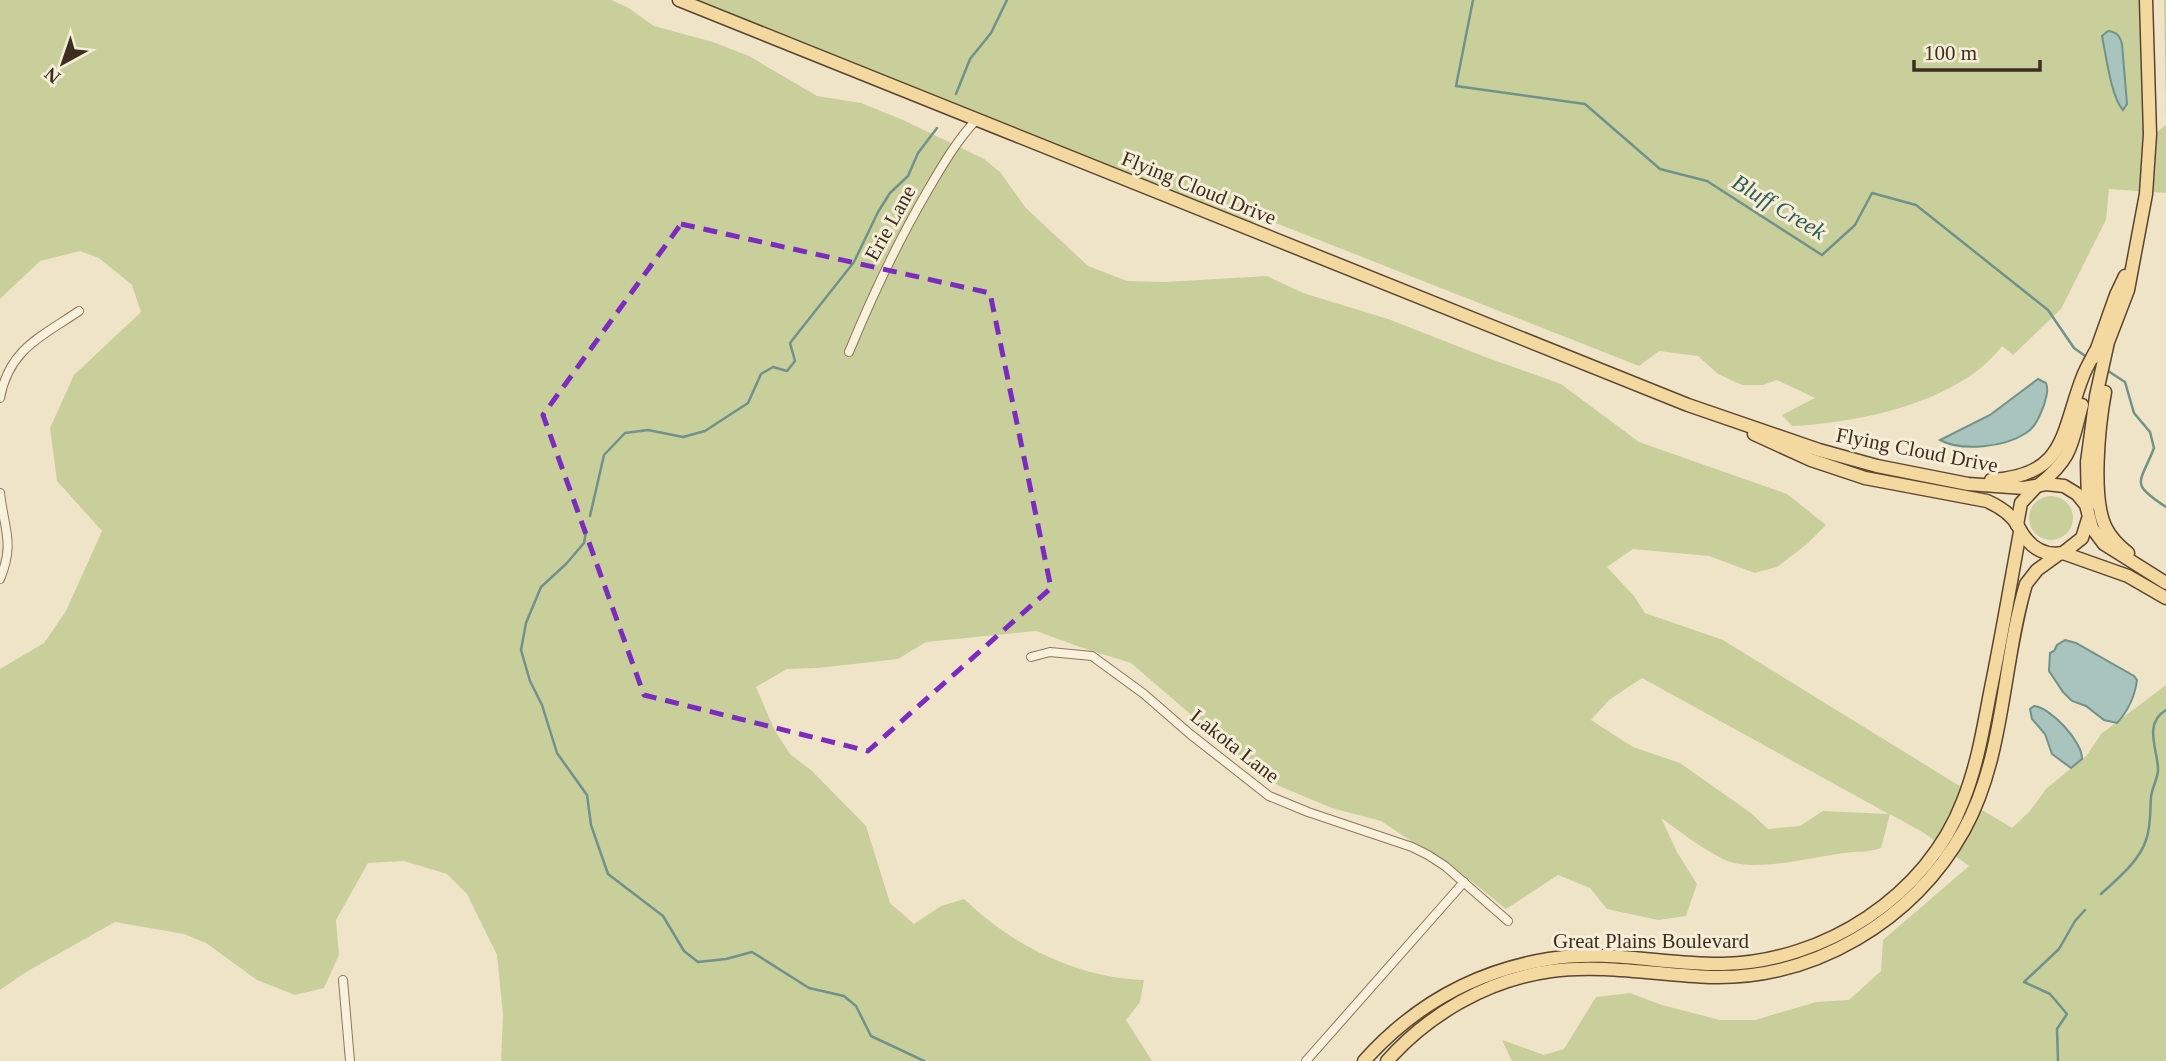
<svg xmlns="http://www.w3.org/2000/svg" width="2166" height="1061" viewBox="0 0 2166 1061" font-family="Georgia,serif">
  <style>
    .green { fill: #c9cf9b; fill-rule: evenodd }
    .water { fill: #a9c4bc; stroke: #6f938a; stroke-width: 2 }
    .pier { fill: #f0e4c8 }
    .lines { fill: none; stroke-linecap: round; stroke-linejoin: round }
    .stream { stroke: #6f938a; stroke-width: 2.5 }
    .minor-casing { stroke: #8d765c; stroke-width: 10 }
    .primary-casing { stroke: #5b4430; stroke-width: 15 }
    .minor { stroke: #faf1dc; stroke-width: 8 }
    .primary { stroke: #f3d9a0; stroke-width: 12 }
    .marked { fill: none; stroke: #7b2cbf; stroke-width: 5; stroke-dasharray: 14 9; stroke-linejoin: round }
    .labels { text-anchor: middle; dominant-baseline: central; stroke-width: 6; stroke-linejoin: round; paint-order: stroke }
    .street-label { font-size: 21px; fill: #3d2e20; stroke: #f7eed8 }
    .water-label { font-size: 23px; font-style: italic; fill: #2f5d5a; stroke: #f7eed8 }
  </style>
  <rect width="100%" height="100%" fill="#f0e4c8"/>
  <g class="green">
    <path d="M 0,0 L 611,0 L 627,7 L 654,26 L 713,42 L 749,56 L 817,96 L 861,103 L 903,120 L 984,159 L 1000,172 L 1026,208 L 1088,266 L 1127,281 L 1165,282 L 1267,276 L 1303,293 L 1388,319 L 1488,358 L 1561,384 L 1639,442 L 1787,494 L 1826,525 L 1807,544 L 1777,567 L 1755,573 L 1709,556 L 1633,549 L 1607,567 L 1634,596 L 1645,613 L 1723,640 L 1971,793 L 1964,799 L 2012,828 L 2029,812 L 2046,789 L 2087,755 L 2101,734 L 2166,685 L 2166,1061 L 1512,1061 L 1502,1040 L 1544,1055 L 1564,1049 L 1596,997 L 1630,993 L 1662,1005 L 1720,1020 L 1755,1020 L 1816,1002 L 1849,1000 L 1881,971 L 1883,940 L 1969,866 L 1924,833 L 1890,814 L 1881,848 C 1866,853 1858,851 1844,853 C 1813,857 1754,873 1725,860 C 1702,849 1681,832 1661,818 L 1677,852 L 1697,884 L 1686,916 L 1658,920 L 1607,909 L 1590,888 L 1558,875 L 1506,909 L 1475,884 L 1381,821 L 1332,808 L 1279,786 L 1247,763 L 1131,663 L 1080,647 L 1036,631 L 926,642 L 898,659 L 818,668 L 787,669 L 756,687 L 774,729 L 790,754 L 812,771 L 866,826 L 890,903 L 914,924 L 941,906 L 964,899 C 1013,946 1076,977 1144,980 L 1140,1002 L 1126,1020 L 1152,1061 L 501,1061 L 503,1014 L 497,955 L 467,894 L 447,874 L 404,861 L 368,863 L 336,920 L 339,955 L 324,988 L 295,995 L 257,980 L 206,943 L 184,934 L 115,922 L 26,972 L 0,990 L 0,669 L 44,643 L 66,611 L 102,531 L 57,481 L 50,428 L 74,375 L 141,312 L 132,285 L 99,258 L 80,251 L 40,261 L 0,299 ZM 1642,678 L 1887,813 L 1888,814 L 1823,811 L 1800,826 L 1768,829 L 1751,813 L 1680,763 L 1633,747 L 1591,720 L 1609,700 Z"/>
    <path d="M 676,0 L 2166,0 L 2166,193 L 2109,189 L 2106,220 L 2061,309 L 2013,355 L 2002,346 C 1960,402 1859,423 1792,426 L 1782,415 L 1815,398 L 1777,380 L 1763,385 L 1742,385 L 1718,374 L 1698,356 L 1659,351 L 1639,366 L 1258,216 L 1249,229 Z"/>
    <circle cx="2051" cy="518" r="22"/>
  </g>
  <g class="water">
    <path d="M 2108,31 C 2117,32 2120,36 2122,44 L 2127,104 L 2123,110 C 2111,97 2106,55 2102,36 Z"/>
    <path d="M 2038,379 L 2046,383 C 2049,391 2046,397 2044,405 C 2040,415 2036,427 2026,433 C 2005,447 1962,452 1940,440 L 1990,415 Z"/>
    <path d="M 2065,640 L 2076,643 L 2134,676 L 2137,680 C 2135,696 2128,711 2117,723 L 2104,720 L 2086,706 L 2072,701 L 2063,692 L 2049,671 L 2050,653 L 2054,651 L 2057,645 Z"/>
    <path d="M 2034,706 C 2050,707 2083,742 2082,759 L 2071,768 L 2052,754 L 2045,734 L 2032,719 L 2030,709 Z"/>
  </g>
  <polygon class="pier" points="2144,0 2164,0 2166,125 2157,132 2155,131"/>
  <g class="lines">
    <g class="stream">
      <polyline points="1473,0 1456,86 1585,104 1660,169 1707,181 1822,255 1855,225 1872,193 1916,205 2048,310 2074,348 2088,358"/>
      <polyline points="956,94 970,59 991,33 1007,0"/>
      <path d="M 2105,369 L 2125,382 L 2134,413 L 2150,432 L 2154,448 C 2140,484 2129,483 2166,507"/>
      <polyline points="590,516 604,455 625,433 648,430 683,437 705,431 748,403 761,374 773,367 787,371 795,361 790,343 854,262 878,212 890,193 908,176 918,153 937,128"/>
      <polyline points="586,532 584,543 566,564 541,587 526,623 521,650 530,681 542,705 557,753 587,795 591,825 608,874 663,916 684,951 698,962 726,959 752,952 809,988 844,996 856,1006 871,1036 924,1061"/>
      <path d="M 2101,894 C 2116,880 2139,862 2146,840 C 2151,827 2150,811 2151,797 C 2152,788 2157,780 2158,771 C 2159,752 2142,724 2166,710"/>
      <polyline points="2058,1061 2057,1029 2067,1014 2050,994 2024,982 2059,949 2075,921 2085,910"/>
    </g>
    <g class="minor-casing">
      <g id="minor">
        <path d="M 849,352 C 872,296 897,243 928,190 C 942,166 957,140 977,119"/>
        <path d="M 0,398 C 9,349 41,337 79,311"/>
        <path d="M 0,493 C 4,529 15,543 0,579"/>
        <polyline points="1031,657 1050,652 1092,656 1144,694 1190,734 1269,796 1308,812 1412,847 1428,855 1445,866 1508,921"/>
        <polyline points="343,980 350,1061"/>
        <polyline points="1306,1061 1464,882"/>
      </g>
    </g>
    <g class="primary-casing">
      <g id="primary">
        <polyline points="679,0 1688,405 1819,450 1877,466 1968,484 2024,488 2046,484 2064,486 2077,494 2086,505 2092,528 2104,544 2166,583"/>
        <polyline points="2094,357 2116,295 2125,276"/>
        <path d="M 2105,392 C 2099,424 2091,499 2106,528 C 2111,538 2119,546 2128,553"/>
        <path d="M 1754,434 L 1811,460 L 1865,478 L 1987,501 C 1998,506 2012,515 2018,526 C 2027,544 2041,557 2063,553 L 2128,576 L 2166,598"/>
        <path d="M 1991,480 C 2067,476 2061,432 2083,376 C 2086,368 2091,360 2095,352"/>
        <path d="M 2039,485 C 2073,457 2071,445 2082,405"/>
        <polyline points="2088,507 2087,462 2096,396 2108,342 2128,290 2146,194 2150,134 2146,0"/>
        <polyline points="2017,525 2021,503 2036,487"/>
        <polyline points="2063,553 2082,538 2088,519"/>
        <path d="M 1364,1061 C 1414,1005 1475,971 1549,959 C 1607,949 1666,965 1723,964 C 1824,962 1927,896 1963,801 C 1977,766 1983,730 1990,693 C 2001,640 2010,586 2020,532"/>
        <path d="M 1387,1061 C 1429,1014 1487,980 1551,971 C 1603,964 1658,975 1710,977 C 1814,980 1913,921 1964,830 C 2005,756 2002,664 2026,584 L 2037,570 L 2059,554"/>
      </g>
    </g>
    <use href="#minor" class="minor"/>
    <use href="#primary" class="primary"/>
  </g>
  <path class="marked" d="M 681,224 L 990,293 L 1051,588 L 868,751 L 644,695 L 543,415 Z"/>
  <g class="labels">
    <g class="street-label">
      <text transform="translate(1199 188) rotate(22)">Flying Cloud Drive</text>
      <text transform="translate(890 223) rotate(-61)">Erie Lane</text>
      <text transform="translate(1917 450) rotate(11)">Flying Cloud Drive</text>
      <text transform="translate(1235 746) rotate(38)">Lakota Lane</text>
      <text x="1651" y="941">Great Plains Boulevard</text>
    </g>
    <g class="water-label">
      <text transform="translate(1779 207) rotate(31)">Bluff Creek</text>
    </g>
  </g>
  <g transform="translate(63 63) rotate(220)" stroke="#f7eed8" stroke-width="5" paint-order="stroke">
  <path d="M0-5L12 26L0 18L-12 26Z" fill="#3d2e20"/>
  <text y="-10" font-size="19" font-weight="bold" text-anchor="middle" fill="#3d2e20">N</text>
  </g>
  <path d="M1914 60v10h126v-10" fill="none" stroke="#3d2e20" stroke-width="3.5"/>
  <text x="1924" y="60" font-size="21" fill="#3d2e20" stroke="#f7eed8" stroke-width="5" paint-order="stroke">100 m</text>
</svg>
